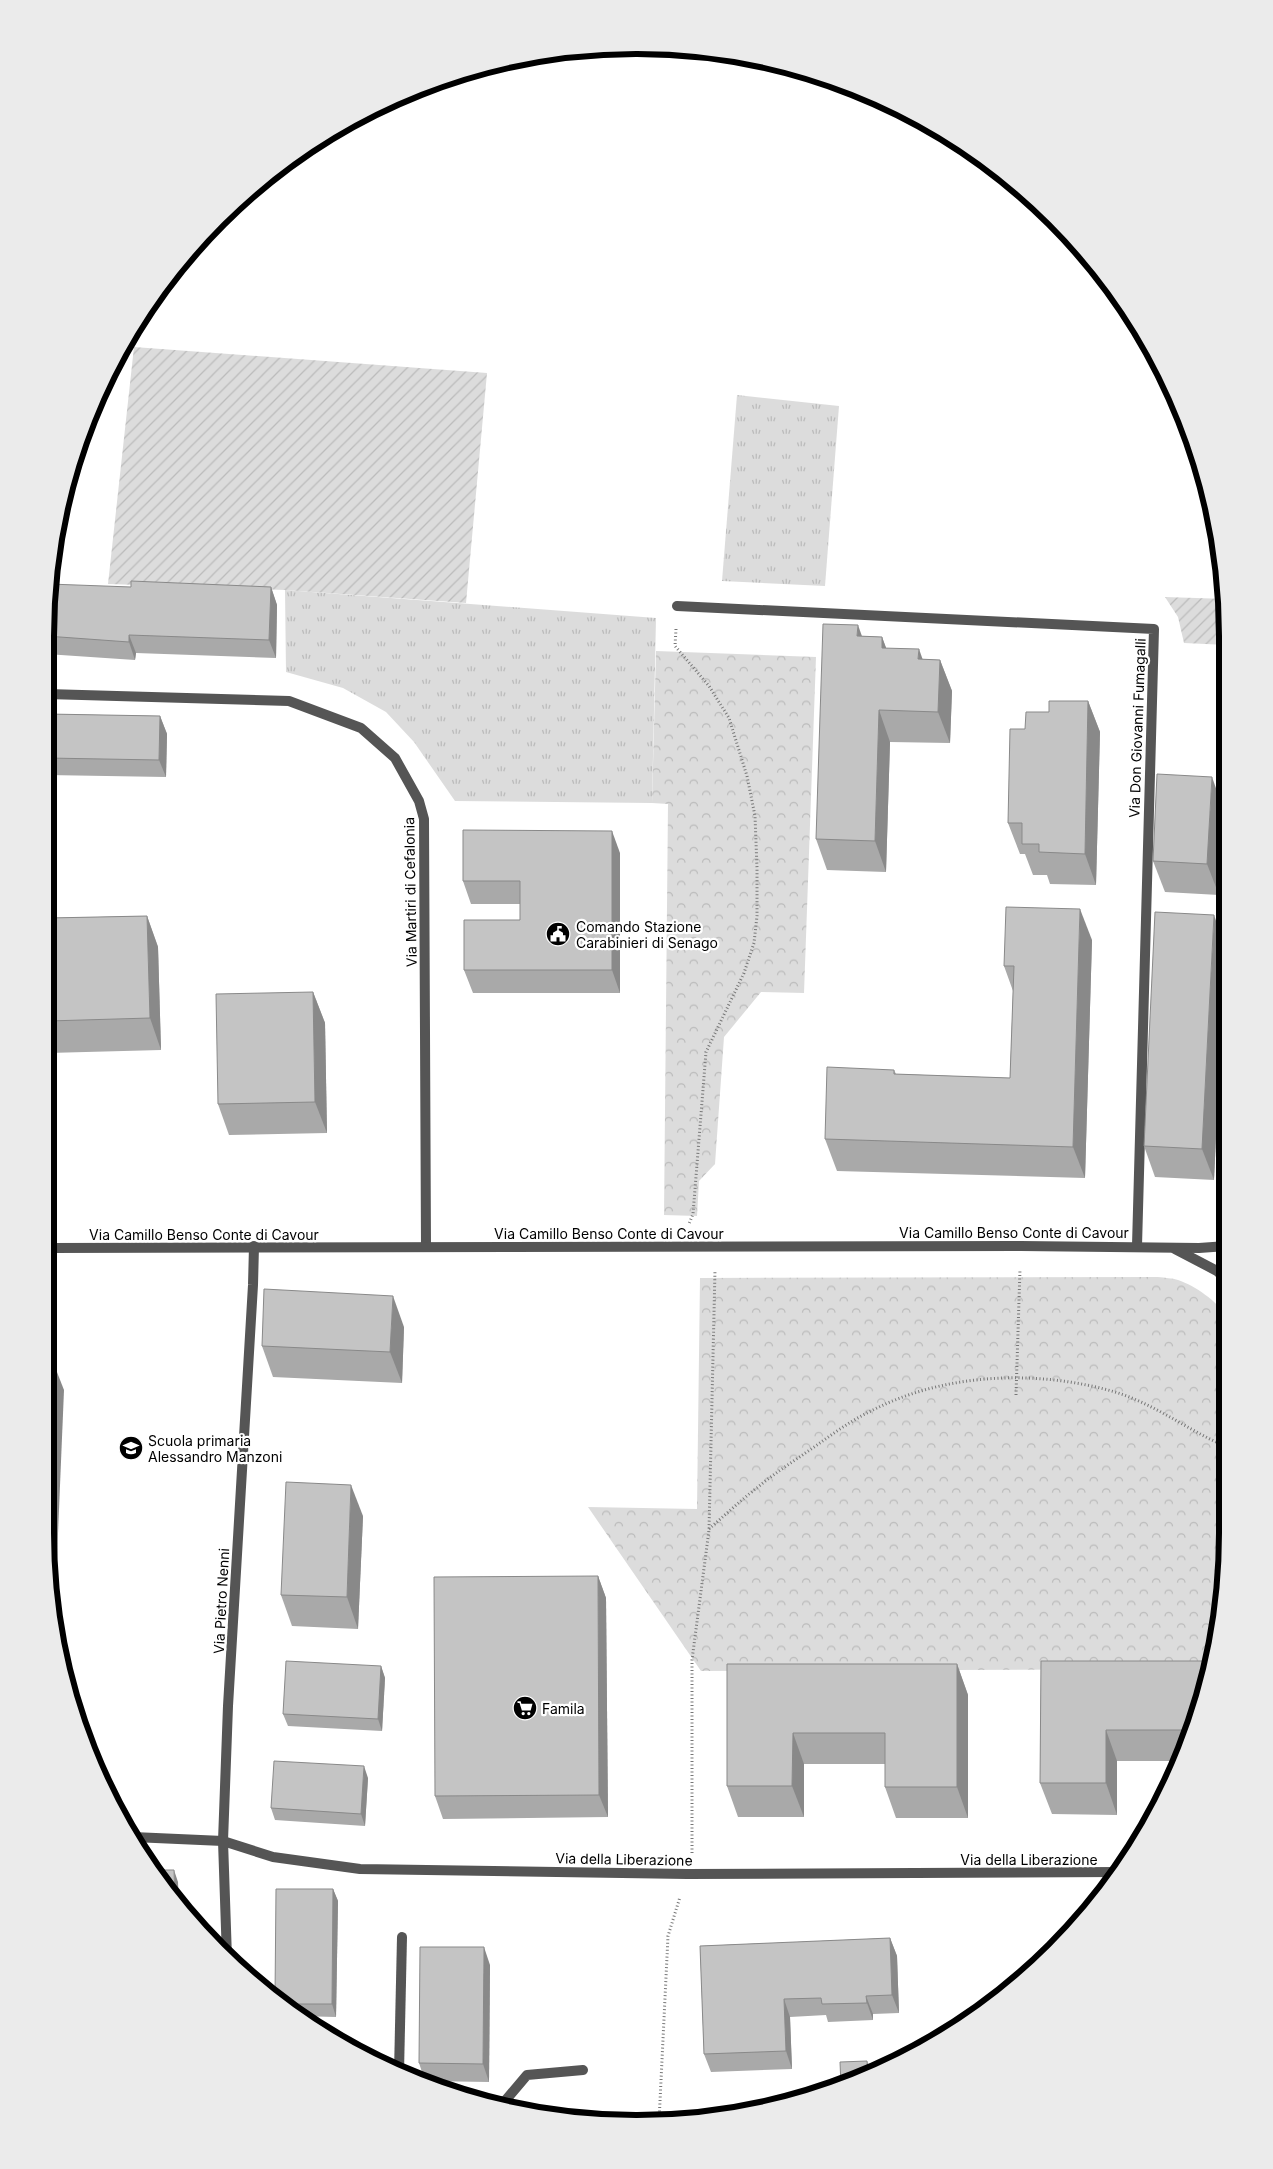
<svg xmlns="http://www.w3.org/2000/svg" width="1273" height="2169" viewBox="0 0 1273 2169" font-family="Inter,sans-serif">
  <style>
    .grass { fill: url(#grass-tufts) }
    .park { fill: url(#park-crowns) }
    .garden { fill: url(#garden-furrows) }
    .lines { fill: none; stroke-linecap: round; stroke-linejoin: round }
    .path { stroke: #777; stroke-width: 3; stroke-dasharray: 1 2.5; stroke-linecap: butt }
    .service { stroke: #555; stroke-width: 10 }
    .minor { stroke: #555; stroke-width: 10 }
    .wall { fill: #a9a9a9 }
    .shaded-wall { fill: #898989 }
    .building { fill: #c4c4c4; stroke: #898989 }
    .labels { text-anchor: middle; dominant-baseline: central; stroke-width: 4.5; stroke-linejoin: round; paint-order: stroke }
    .street-label { font-size: 14px; fill: #000; stroke: #fff }
    .poi-label { font-size: 14px; fill: #000; stroke: #fff; text-anchor: start }
    .rim { fill: none; stroke: #000; stroke-width: 6 }
  </style>
  <defs>
    <pattern id="grass-tufts" width="24" height="20" patternUnits="userSpaceOnUse" patternTransform="scale(1.25)"><rect width="24" height="20" fill="#dcdcdc"/><path d="M3 7l-1-3M5 7V3M7 7l1-3M15 17l-1-3M17 17v-4M19 17l1-3" fill="none" stroke="#bbb"/></pattern>
    <pattern id="park-crowns" width="20" height="18" patternUnits="userSpaceOnUse" patternTransform="scale(1.25)"><rect width="20" height="18" fill="#dcdcdc"/><path d="M2 6a3 3 0 1 1 6 0M12 15a3 3 0 1 1 6 0" fill="none" stroke="#bbb"/></pattern>
    <pattern id="garden-furrows" width="10" height="10" patternUnits="userSpaceOnUse" patternTransform="scale(1.25)"><rect width="10" height="10" fill="#dcdcdc"/><path d="M-1 1l2-2M0 10L10 0M9 11l2-2" fill="none" stroke="#bbb"/></pattern>
  </defs>
  <rect width="100%" height="100%" fill="#fff"/>
  <g class="grass">
    <polygon points="737,395 839,406 825,586 722,581"/>
    <polygon points="285,590 656,618 652,803 455,801 414,742 386,712 343,688 286,672"/>
  </g>
  <g class="park">
    <polygon points="656,651 816,657 804,993 761,992 724,1037 715,1164 699,1181 697,1216 664,1215 668,804 652,803"/>
    <path d="M 1158,1277 C 1165,1278 1172,1278 1178,1280 C 1196,1286 1216,1301 1227,1316 L 1227,1571 L 1207,1669 L 701,1671 L 588,1507 L 697,1509 L 700,1278 Z"/>
  </g>
  <g class="garden">
    <polygon points="134,347 487,373 466,603 285,590 108,584"/>
    <polygon points="1165,597 1227,599 1227,645 1184,643 1178,617"/>
  </g>
  <g class="lines">
    <g class="path">
      <polyline points="676,629 675,646 709,686 729,718 747,776 755,816 757,868 757,916 754,943 744,973 706,1052 693,1214 689,1224"/>
      <polyline points="1016,1395 1020,1269"/>
      <path d="M 709,1529 C 725,1515 741,1500 758,1487 C 776,1472 797,1459 817,1445 C 834,1433 852,1420 871,1411 C 944,1373 1036,1369 1115,1392 C 1155,1404 1189,1431 1227,1447"/>
      <polyline points="692,1853 692,1660 709,1530 715,1270"/>
      <polyline points="659,2122 668,1936 680,1897"/>
    </g>
    <g class="service">
      <polyline points="399,2072 402,1937"/>
      <polyline points="478,2102 505,2101 527,2075 583,2070"/>
    </g>
    <g class="minor">
      <polyline points="677,606 1154,629 1137,1246"/>
      <polyline points="47,694 289,701 361,728 395,758 419,801 424,819 426,1247"/>
      <polyline points="49,1248 1021,1246 1199,1248 1227,1246"/>
      <polyline points="1175,1249 1217,1271 1227,1280"/>
      <polyline points="133,1837 223,1841 273,1857 360,1869 687,1874 1118,1872"/>
      <polyline points="227,1958 223,1841 228,1706 253,1285 254,1246"/>
    </g>
  </g>
  <g class="wall">
    <polygon points="131,587 271,587 277,605 276,658 136,653 135,660 46,654 46,598"/>
    <polygon points="862,636 882,637 886,648 922,659 940,660 952,691 950,743 890,742 886,872 827,870 816,839"/>
    <polygon points="1088,701 1100,732 1096,885 1050,884 1047,875 1033,875 1025,854 1020,854 1008,823 1025,729 1049,712"/>
    <polygon points="47,714 160,716 167,734 166,777 47,775"/>
    <polygon points="1223,808 1219,895 1165,892 1153,861"/>
    <polygon points="620,853 620,993 473,993 464,970 520,920 520,904 471,904 463,881"/>
    <polygon points="147,916 158,947 161,1050 48,1053 48,918"/>
    <polygon points="1092,940 1085,1178 837,1171 825,1139 894,1070 896,1074 1010,1078 1013,991 1004,966"/>
    <polygon points="1225,946 1214,1180 1155,1177 1144,1146"/>
    <polygon points="313,992 325,1023 327,1133 229,1135 218,1104"/>
    <polygon points="404,1327 402,1383 273,1377 262,1346"/>
    <polygon points="363,1516 358,1629 292,1626 281,1595"/>
    <polygon points="598,1576 606,1598 608,1817 443,1819 435,1796"/>
    <polygon points="1041,1661 1197,1723 1178,1761 1117,1761 1117,1815 1052,1814 1040,1783"/>
    <polygon points="727,1664 957,1664 968,1695 968,1818 896,1818 885,1787 885,1764 804,1764 804,1817 738,1817 727,1786"/>
    <polygon points="381,1666 385,1678 382,1731 288,1726 283,1714"/>
    <polygon points="368,1778 365,1826 275,1820 271,1808"/>
    <polygon points="333,1889 338,1901 336,2017 298,2016 275,1997"/>
    <polygon points="890,1938 897,1956 899,2013 873,2014 873,2020 828,2022 826,2015 790,2017 792,2069 711,2072 704,2054 700,1946"/>
    <polygon points="490,1965 489,2082 425,2081 419,2063"/>
  </g>
  <g class="shaded-wall">
    <polygon points="271,587 277,605 276,658 269,640"/>
    <polygon points="858,625 869,656 857,636"/>
    <polygon points="129,635 136,653 135,660 129,642"/>
    <polygon points="882,637 894,669 882,648"/>
    <polygon points="919,649 930,680 918,659"/>
    <polygon points="940,660 952,691 950,743 938,712"/>
    <polygon points="1088,701 1100,732 1096,885 1085,854"/>
    <polygon points="879,710 890,742 886,872 875,841"/>
    <polygon points="160,716 167,734 166,777 159,760"/>
    <polygon points="1212,777 1223,808 1219,895 1207,864"/>
    <polygon points="612,831 620,853 620,993 612,970"/>
    <polygon points="1080,909 1092,940 1085,1178 1073,1147"/>
    <polygon points="1214,915 1225,946 1214,1180 1202,1149"/>
    <polygon points="147,916 158,947 161,1050 150,1018"/>
    <polygon points="313,992 325,1023 327,1133 315,1102"/>
    <polygon points="393,1296 404,1327 402,1383 390,1352"/>
    <polygon points="55,1367 64,1390 54,1629 50,1610 50,1512"/>
    <polygon points="351,1485 363,1516 358,1629 347,1597"/>
    <polygon points="598,1576 606,1598 608,1817 599,1795"/>
    <polygon points="957,1664 968,1695 968,1818 957,1787"/>
    <polygon points="381,1666 385,1678 382,1731 378,1719"/>
    <polygon points="1106,1730 1117,1761 1117,1815 1106,1783"/>
    <polygon points="793,1733 804,1764 804,1817 792,1786"/>
    <polygon points="364,1766 368,1778 365,1826 361,1814"/>
    <polygon points="174,1870 178,1882 179,1906 175,1901"/>
    <polygon points="333,1889 338,1901 336,2017 332,2004"/>
    <polygon points="890,1938 897,1956 899,2013 892,1995"/>
    <polygon points="484,1947 490,1965 489,2082 483,2064"/>
    <polygon points="866,1996 873,2014 873,2020 867,2003"/>
    <polygon points="784,1999 790,2017 792,2069 786,2051"/>
    <polygon points="867,2061 872,2074 868,2076"/>
  </g>
  <g class="building">
    <polygon points="131,581 271,587 269,640 129,635 129,642 46,636 46,598 49,584 131,587"/>
    <polygon points="823,624 858,625 857,636 882,637 882,648 919,649 918,659 940,660 938,712 879,710 875,841 816,839"/>
    <polygon points="1049,701 1088,701 1085,854 1039,852 1039,844 1022,844 1022,823 1008,823 1010,729 1025,729 1026,712 1049,712"/>
    <polygon points="47,714 160,716 159,760 47,758"/>
    <polygon points="1157,774 1212,777 1207,864 1153,861"/>
    <polygon points="463,830 612,831 612,970 464,970 464,920 520,920 520,881 463,881"/>
    <polygon points="1006,907 1080,909 1073,1147 825,1139 827,1067 894,1070 894,1074 1010,1078 1014,966 1004,966"/>
    <polygon points="1155,912 1214,915 1202,1149 1144,1146"/>
    <polygon points="147,916 150,1018 48,1021 48,918"/>
    <polygon points="313,992 315,1102 218,1104 216,994"/>
    <polygon points="264,1289 393,1296 390,1352 262,1346"/>
    <polygon points="49,1367 55,1367 50,1512"/>
    <polygon points="286,1482 351,1485 347,1597 281,1595"/>
    <polygon points="598,1576 599,1795 435,1796 434,1577"/>
    <polygon points="286,1661 381,1666 378,1719 283,1714"/>
    <polygon points="1041,1661 1209,1661 1197,1723 1193,1730 1106,1730 1106,1783 1040,1783"/>
    <polygon points="727,1664 957,1664 957,1787 885,1787 885,1733 793,1733 792,1786 727,1786"/>
    <polygon points="274,1761 364,1766 361,1814 271,1808"/>
    <polygon points="153,1870 174,1870 175,1901 167,1892"/>
    <polygon points="276,1889 333,1889 332,2004 283,2004 275,1997"/>
    <polygon points="890,1938 892,1995 866,1996 867,2003 822,2004 821,1998 784,1999 786,2051 704,2054 700,1946"/>
    <polygon points="420,1947 484,1947 483,2064 419,2063"/>
    <polygon points="867,2061 868,2076 863,2079 841,2086 840,2062"/>
  </g>
  <defs>
    <g id="civic-disc" transform="scale(1.25)"><circle r="9.5" fill="#000" stroke="#fff"/><path d="M-.6-6.5H3V-4.5H.6V-3L4-1V1h2V6H-6V1h2V-1L-.6-3ZM-1.2 2.5V6h2.4V2.5Z" fill="#fff"/></g>
    <g id="school-disc" transform="scale(1.25)"><circle r="9.5" fill="#000" stroke="#fff"/><path d="M0-5L7-2L0 1L-7-2ZM-4 1L0 2.5L4 1V4Q0 6-4 4Z" fill="#fff"/></g>
    <g id="supermarket-disc" transform="scale(1.25)"><circle r="9.5" fill="#000" stroke="#fff"/><path d="M-6-5.5h2.5l.6 2H6L4.5 2H-2.5L-4.4-4H-6ZM-1.5 3.2a1.3 1.3 0 1 0 .1 0ZM3 3.2a1.3 1.3 0 1 0 .1 0Z" fill="#fff"/></g>
  </defs>
  <g fill-rule="evenodd">
    <use href="#civic-disc" x="558" y="934"/>
    <use href="#school-disc" x="131" y="1448"/>
    <use href="#supermarket-disc" x="525" y="1708"/>
  </g>
  <g class="labels">
    <g class="street-label">
      <text transform="translate(1137 728) rotate(-88)">Via Don Giovanni Fumagalli</text>
      <text transform="translate(410 892) rotate(-91)">Via Martiri di Cefalonia</text>
      <text x="1014" y="1232">Via Camillo Benso Conte di Cavour</text>
      <text x="609" y="1233">Via Camillo Benso Conte di Cavour</text>
      <text x="204" y="1234">Via Camillo Benso Conte di Cavour</text>
      <text transform="translate(221 1601) rotate(-87)">Via Pietro Nenni</text>
      <text transform="translate(624 1859) rotate(1)">Via della Liberazione</text>
      <text x="1029" y="1859">Via della Liberazione</text>
    </g>
    <g class="poi-label">
      <text x="576" y="926">Comando Stazione<tspan x="576" dy="16">Carabinieri di Senago</tspan></text>
      <text x="148" y="1440">Scuola primaria<tspan x="148" dy="16">Alessandro Manzoni</tspan></text>
      <text x="542" y="1708">Famila</text>
    </g>
  </g>
  <path d="M0 0H1273V2169H0ZM636 54H637A582 582 0 0 1 1219 636V1533A582 582 0 0 1 637 2115H636A582 582 0 0 1 54 1533V636A582 582 0 0 1 636 54Z" fill="#ebebeb" fill-rule="evenodd"/>
  <path class="rim" d="M636 54H637A582 582 0 0 1 1219 636V1533A582 582 0 0 1 637 2115H636A582 582 0 0 1 54 1533V636A582 582 0 0 1 636 54Z"/>
</svg>
